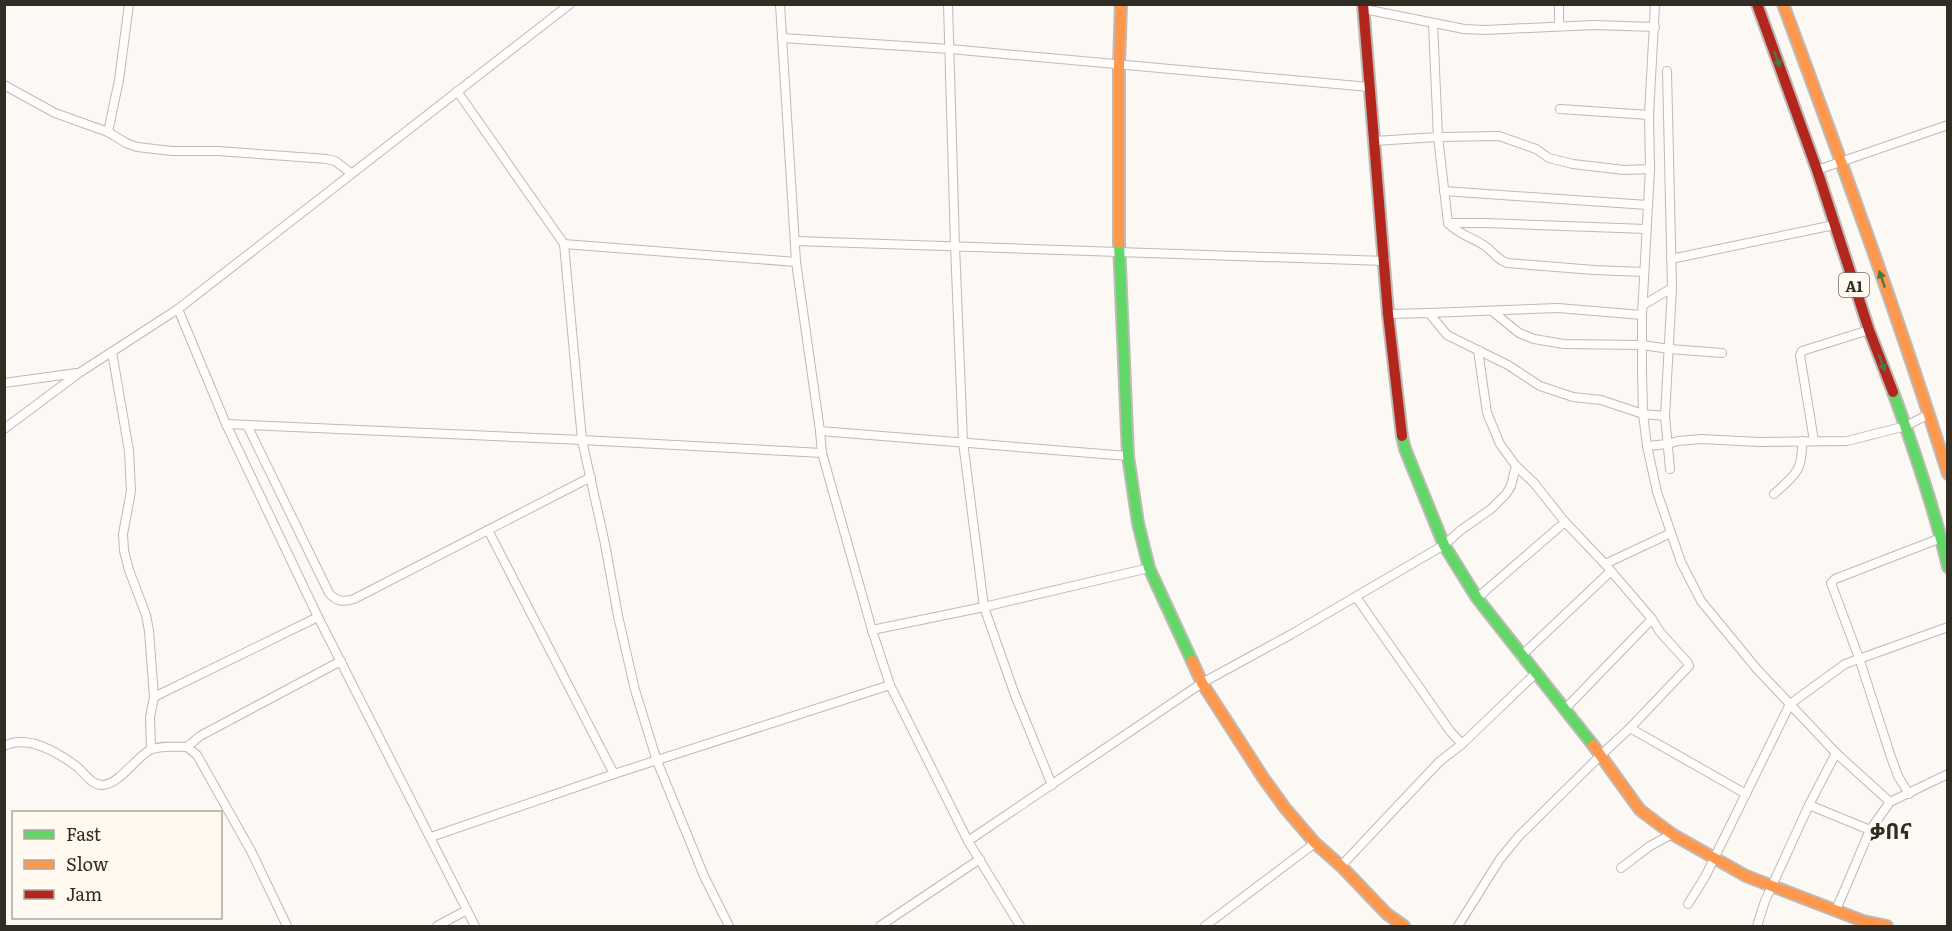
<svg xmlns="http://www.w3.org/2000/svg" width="1952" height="931" viewBox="0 0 1952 931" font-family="Literata,'Noto Sans Ethiopic',serif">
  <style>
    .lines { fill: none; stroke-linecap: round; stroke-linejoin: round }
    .street-casing { stroke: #bebab5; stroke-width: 10 }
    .fast-casing { stroke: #bebab5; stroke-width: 14 }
    .slow-casing { stroke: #bebab5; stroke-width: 14 }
    .jam-casing { stroke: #bebab5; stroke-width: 14 }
    .street { stroke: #fffefd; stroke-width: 8 }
    .fast { stroke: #63d668; stroke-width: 10 }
    .slow { stroke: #ff974d; stroke-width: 10 }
    .jam { stroke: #b3261e; stroke-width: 10 }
    .oneway { fill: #487843 }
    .labels { text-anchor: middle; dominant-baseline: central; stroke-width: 4.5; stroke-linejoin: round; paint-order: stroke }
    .shield { fill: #fff9f0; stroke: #6f6a61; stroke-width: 1.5 }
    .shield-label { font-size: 15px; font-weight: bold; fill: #312c24 }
    .district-label { font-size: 22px; font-weight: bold; fill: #312c24; stroke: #fff9f0 }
  </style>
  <rect width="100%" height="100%" fill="#fcf8f4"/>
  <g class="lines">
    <g class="street-casing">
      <g id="street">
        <polyline points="780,4 796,262 820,431 822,453 872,630 890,685 968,841 1020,926"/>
        <polyline points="948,4 955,246 963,442 984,607 1015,695 1052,785"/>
        <polyline points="1655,4 1649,115 1650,169 1642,315 1642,371 1643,414 1647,446 1657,492 1681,562 1701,601 1756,668 1836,753 1890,802"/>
        <polyline points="1364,9 1464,29 1485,30 1594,25 1655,27"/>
        <path d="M 1433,24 L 1438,137 L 1448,223 C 1459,235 1472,237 1485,246 C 1494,252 1496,259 1507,263 L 1594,270 L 1644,272"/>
        <polyline points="1559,26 1559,4"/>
        <polyline points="782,38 950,49 1369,87"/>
        <polyline points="1667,71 1672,288 1665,416 1670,469"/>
        <polyline points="4,85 55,113 108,132 126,143 137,147 172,151 218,151 327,159 335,161 351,173"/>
        <polyline points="457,91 564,244 582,440 605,544 618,616 635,690 657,761 704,876 729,926"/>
        <polyline points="1560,109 1649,115"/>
        <polyline points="108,132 119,80 129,4"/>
        <polyline points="1374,141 1438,137 1499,136 1536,149 1549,158 1573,164 1624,170 1650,169"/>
        <polyline points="1817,170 1948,125"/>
        <polyline points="1444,191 1647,205"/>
        <polyline points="1448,223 1485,223 1646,229"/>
        <polyline points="795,241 1385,261"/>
        <polyline points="564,244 796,262"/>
        <polyline points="1671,259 1834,225"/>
        <polyline points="1643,305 1672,288"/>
        <polyline points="178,309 226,424 318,617 475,926"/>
        <polyline points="1492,311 1519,333 1534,339 1564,344 1642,345 1670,349 1722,353"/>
        <polyline points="1429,313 1558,308 1642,315"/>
        <polyline points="1388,314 1429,313 1447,335 1508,365 1540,386 1573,397 1601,400 1643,414 1665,416"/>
        <polyline points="112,352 129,451 131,491 123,534 124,551 129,570 146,615 149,631 154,697 150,717 151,749"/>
        <polyline points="4,383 77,373"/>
        <polyline points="226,424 582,440 822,453"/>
        <path d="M 247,425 L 329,593 C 337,602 343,602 354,599 L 591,477"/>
        <polyline points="4,429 79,373 178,309 570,4"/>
        <polyline points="820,431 1128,456"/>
        <polyline points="1814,441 1800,355 1802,351 1869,330"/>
        <polyline points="1647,446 1668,444 1678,441 1701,439 1759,442 1847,441 1906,426 1929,414"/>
        <path d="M 1774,494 C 1795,475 1803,471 1802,441"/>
        <polyline points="488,530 614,774"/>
        <polyline points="1605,564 1671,533"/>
        <polyline points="1356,597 1450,731 1462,744"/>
        <polyline points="1477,598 1565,522"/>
        <polyline points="872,630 984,607 1149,568"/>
        <polyline points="1521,656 1611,571"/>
        <polyline points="154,697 318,617"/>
        <polyline points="1565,709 1652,619"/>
        <polyline points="1630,728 1746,794"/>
        <path d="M 4,746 C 28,734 57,752 76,766 C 84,772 91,785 102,785 C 119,785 136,757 150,750 C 160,745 177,747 187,747 L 197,755 L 251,851 L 287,926"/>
        <polyline points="187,747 200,736 341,661"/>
        <polyline points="1909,794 1898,776 1891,757 1859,658 1831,583 1835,579 1941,538"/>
        <polyline points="1809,805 1870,830"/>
        <polyline points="431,837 614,774 890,685"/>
        <polyline points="968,841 1202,683 1290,635 1444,545 1461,530 1491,509 1506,494 1511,486 1516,466"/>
        <polyline points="1341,866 1439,762 1462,744 1536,673"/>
        <polyline points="1621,868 1650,846 1672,834"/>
        <polyline points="1688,904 1705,877 1790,704 1845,664 1948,627"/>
        <polyline points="1836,910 1870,830 1890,802 1948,774"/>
        <polyline points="437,926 467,910"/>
        <polyline points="880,926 980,859"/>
        <polyline points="1205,926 1315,843"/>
        <polyline points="1458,926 1500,859 1519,836 1601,755 1630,728 1689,666 1688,663 1660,632 1652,619 1605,564 1565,522 1534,483 1516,466 1500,444 1487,413 1478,350"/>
        <polyline points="1757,926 1765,901 1809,805 1836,753"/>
      </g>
    </g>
    <g class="fast-casing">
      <g id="fast">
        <polyline points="1119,243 1128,456 1138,523 1149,568 1192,661"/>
        <path d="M 1893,392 C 1914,449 1934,507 1948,567"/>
        <polyline points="1402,436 1405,449 1444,545 1477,598 1593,745"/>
      </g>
    </g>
    <g class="slow-casing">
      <g id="slow">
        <path d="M 1783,4 C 1841,160 1898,316 1948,474"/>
        <polyline points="1119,243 1119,65 1121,4"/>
        <polyline points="1192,661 1202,683 1264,779 1285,808 1315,843 1341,866 1387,914 1404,926"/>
        <polyline points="1593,745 1640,810 1672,834 1746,876 1863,921 1887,926"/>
      </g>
    </g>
    <g class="jam-casing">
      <g id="jam">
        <polyline points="1363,4 1388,314 1402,436"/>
        <polyline points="1757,4 1817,170 1869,330 1893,392"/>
      </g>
    </g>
    <use href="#street" class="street"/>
    <use href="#fast" class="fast"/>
    <use href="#slow" class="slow"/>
    <use href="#jam" class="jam"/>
  </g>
  <defs><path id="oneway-solid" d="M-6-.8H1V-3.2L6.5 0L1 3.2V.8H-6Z" transform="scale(1.5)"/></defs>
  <g class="oneway">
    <use href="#oneway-solid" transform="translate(1777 59) rotate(70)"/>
    <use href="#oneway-solid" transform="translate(1882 279) rotate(-109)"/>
    <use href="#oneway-solid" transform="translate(1882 363) rotate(69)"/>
  </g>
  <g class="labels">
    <rect class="shield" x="1839" y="273" width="30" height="24" rx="4.5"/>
    <g class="shield-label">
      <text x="1854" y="285">A1</text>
    </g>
    <g class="district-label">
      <text x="1891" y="829">ቃበና</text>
    </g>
  </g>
  <rect width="1952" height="931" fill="none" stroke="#312c24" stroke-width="12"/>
  <rect x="12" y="811" width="210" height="108" fill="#fff9f0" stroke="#ada79e" stroke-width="1.5"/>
  <rect x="24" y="830" width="30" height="9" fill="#63d668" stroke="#ada79e" stroke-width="1.5"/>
  <text x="66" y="841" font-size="18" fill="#312c24">Fast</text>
  <rect x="24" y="860" width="30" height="9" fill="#ff974d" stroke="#ada79e" stroke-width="1.5"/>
  <text x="66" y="871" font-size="18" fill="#312c24">Slow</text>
  <rect x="24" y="890" width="30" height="9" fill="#b3261e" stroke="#ada79e" stroke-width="1.5"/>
  <text x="66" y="901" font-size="18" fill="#312c24">Jam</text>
</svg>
